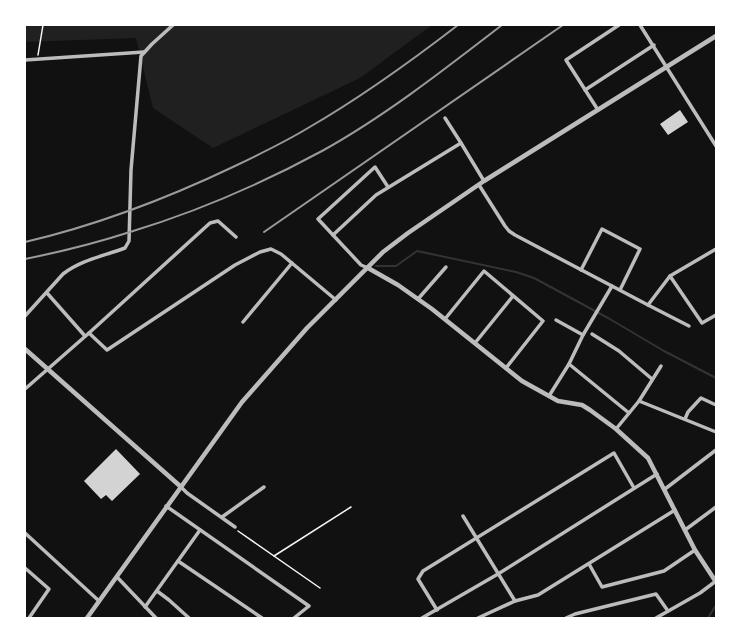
<svg xmlns="http://www.w3.org/2000/svg" width="741" height="643" viewBox="0 0 741 643" font-family="'Sofia Sans Condensed',sans-serif">
  <style>
    .green { fill: #202020 }
    .lines { fill: none; stroke-linecap: round; stroke-linejoin: round }
    .stream { stroke: #333; stroke-width: 2 }
    .building { fill: #d3d3d3 }
    .path { stroke: #f5f5f5; stroke-width: 1.5 }
    .minor { stroke: #bcbcbc; stroke-width: 3.5 }
    .tertiary { stroke: #bcbcbc; stroke-width: 4.5 }
    .rail { stroke: #9a9a9a; stroke-width: 2 }
  </style>
  <rect width="100%" height="100%" fill="#111"/>
  <polygon class="green" points="25,25 432,25 360,78 213,148 153,108 136,38 25,42"/>
  <g class="lines">
    <g class="stream">
      <polyline points="376,266 396,266 417,251 516,272 534,278 608,318 664,351 716,378"/>
      <polyline points="708,618 716,605"/>
    </g>
  </g>
  <g class="building">
    <polygon points="680,110 688,122 668,135 660,124"/>
    <polygon points="116,449 140,474 112,501 106,495 101,499 84,481"/>
  </g>
  <g class="lines">
    <g class="path">
      <polyline points="38,55 43,25"/>
      <polyline points="238,531 320,588"/>
      <polyline points="274,556 351,507"/>
    </g>
    <g class="minor">
      <polyline points="640,25 716,146"/>
      <polyline points="25,60 144,52"/>
      <polyline points="585,90 654,45"/>
      <polyline points="598,110 566,60 619,25"/>
      <polyline points="445,118 461,143"/>
      <polyline points="479,185 505,226 509,231 515,235 648,305 670,276 702,323 716,315"/>
      <polyline points="333,235 376,195 461,143 484,181"/>
      <polyline points="368,268 361,265 318,219 375,167 388,187"/>
      <polyline points="581,270 602,229 640,249 620,290"/>
      <polyline points="670,276 716,249"/>
      <polyline points="47,293 85,336"/>
      <polyline points="418,299 446,267"/>
      <polyline points="648,305 689,326"/>
      <path d="M 25,316 L 63,274 C 81,260 104,256 125,248 L 129,241 L 131,170 L 141,56 L 152,44 L 173,25"/>
      <polyline points="445,319 484,271 543,321 506,368"/>
      <polyline points="556,320 583,335"/>
      <polyline points="243,322 292,263"/>
      <polyline points="89,333 107,350 235,265 260,252 271,249 281,254 336,300"/>
      <polyline points="592,334 619,351 652,379"/>
      <polyline points="475,343 513,296"/>
      <polyline points="569,364 629,413"/>
      <polyline points="25,389 89,333 210,223 218,221 236,237"/>
      <polyline points="549,396 569,364 583,335 612,286"/>
      <polyline points="639,401 716,432"/>
      <polyline points="685,419 688,412 701,398 716,405"/>
      <polyline points="616,429 639,401 661,366"/>
      <polyline points="180,486 187,493 235,527"/>
      <polyline points="665,489 716,450"/>
      <polyline points="166,506 309,606 294,618"/>
      <polyline points="463,516 515,601"/>
      <polyline points="222,517 264,487"/>
      <polyline points="685,530 716,507"/>
      <polyline points="25,533 99,601"/>
      <polyline points="178,561 262,618"/>
      <polyline points="589,564 602,587 664,571 695,550"/>
      <polyline points="25,568 49,589 29,618"/>
      <polyline points="117,577 156,618"/>
      <polyline points="157,591 169,600 189,618"/>
      <polyline points="145,607 200,530"/>
      <polyline points="437,610 418,579 423,571 614,453 634,488"/>
      <polyline points="422,618 498,574 657,474"/>
      <polyline points="478,618 515,601 538,595 675,510"/>
      <polyline points="566,618 575,614 656,594 668,611"/>
      <polyline points="656,618 700,593 716,581"/>
    </g>
    <g class="tertiary">
      <polyline points="368,268 398,285 432,309 522,381 558,401 582,405 590,410 616,429 648,458 695,550 716,582"/>
      <polyline points="25,349 180,486"/>
      <polyline points="87,618 242,402 307,328 383,252 408,233 484,181 716,36"/>
    </g>
    <g class="rail">
      <polyline points="264,232 563,25"/>
      <path d="M 25,242 C 98,225 168,198 235,166 C 260,154 285,142 308,128 C 360,98 410,62 458,25"/>
      <path d="M 25,259 C 60,252 96,243 130,232 C 196,212 261,184 322,151 C 385,116 445,69 502,25"/>
    </g>
  </g>
  <rect width="741" height="643" fill="none" stroke="#ffffff" stroke-width="52"/>
</svg>
